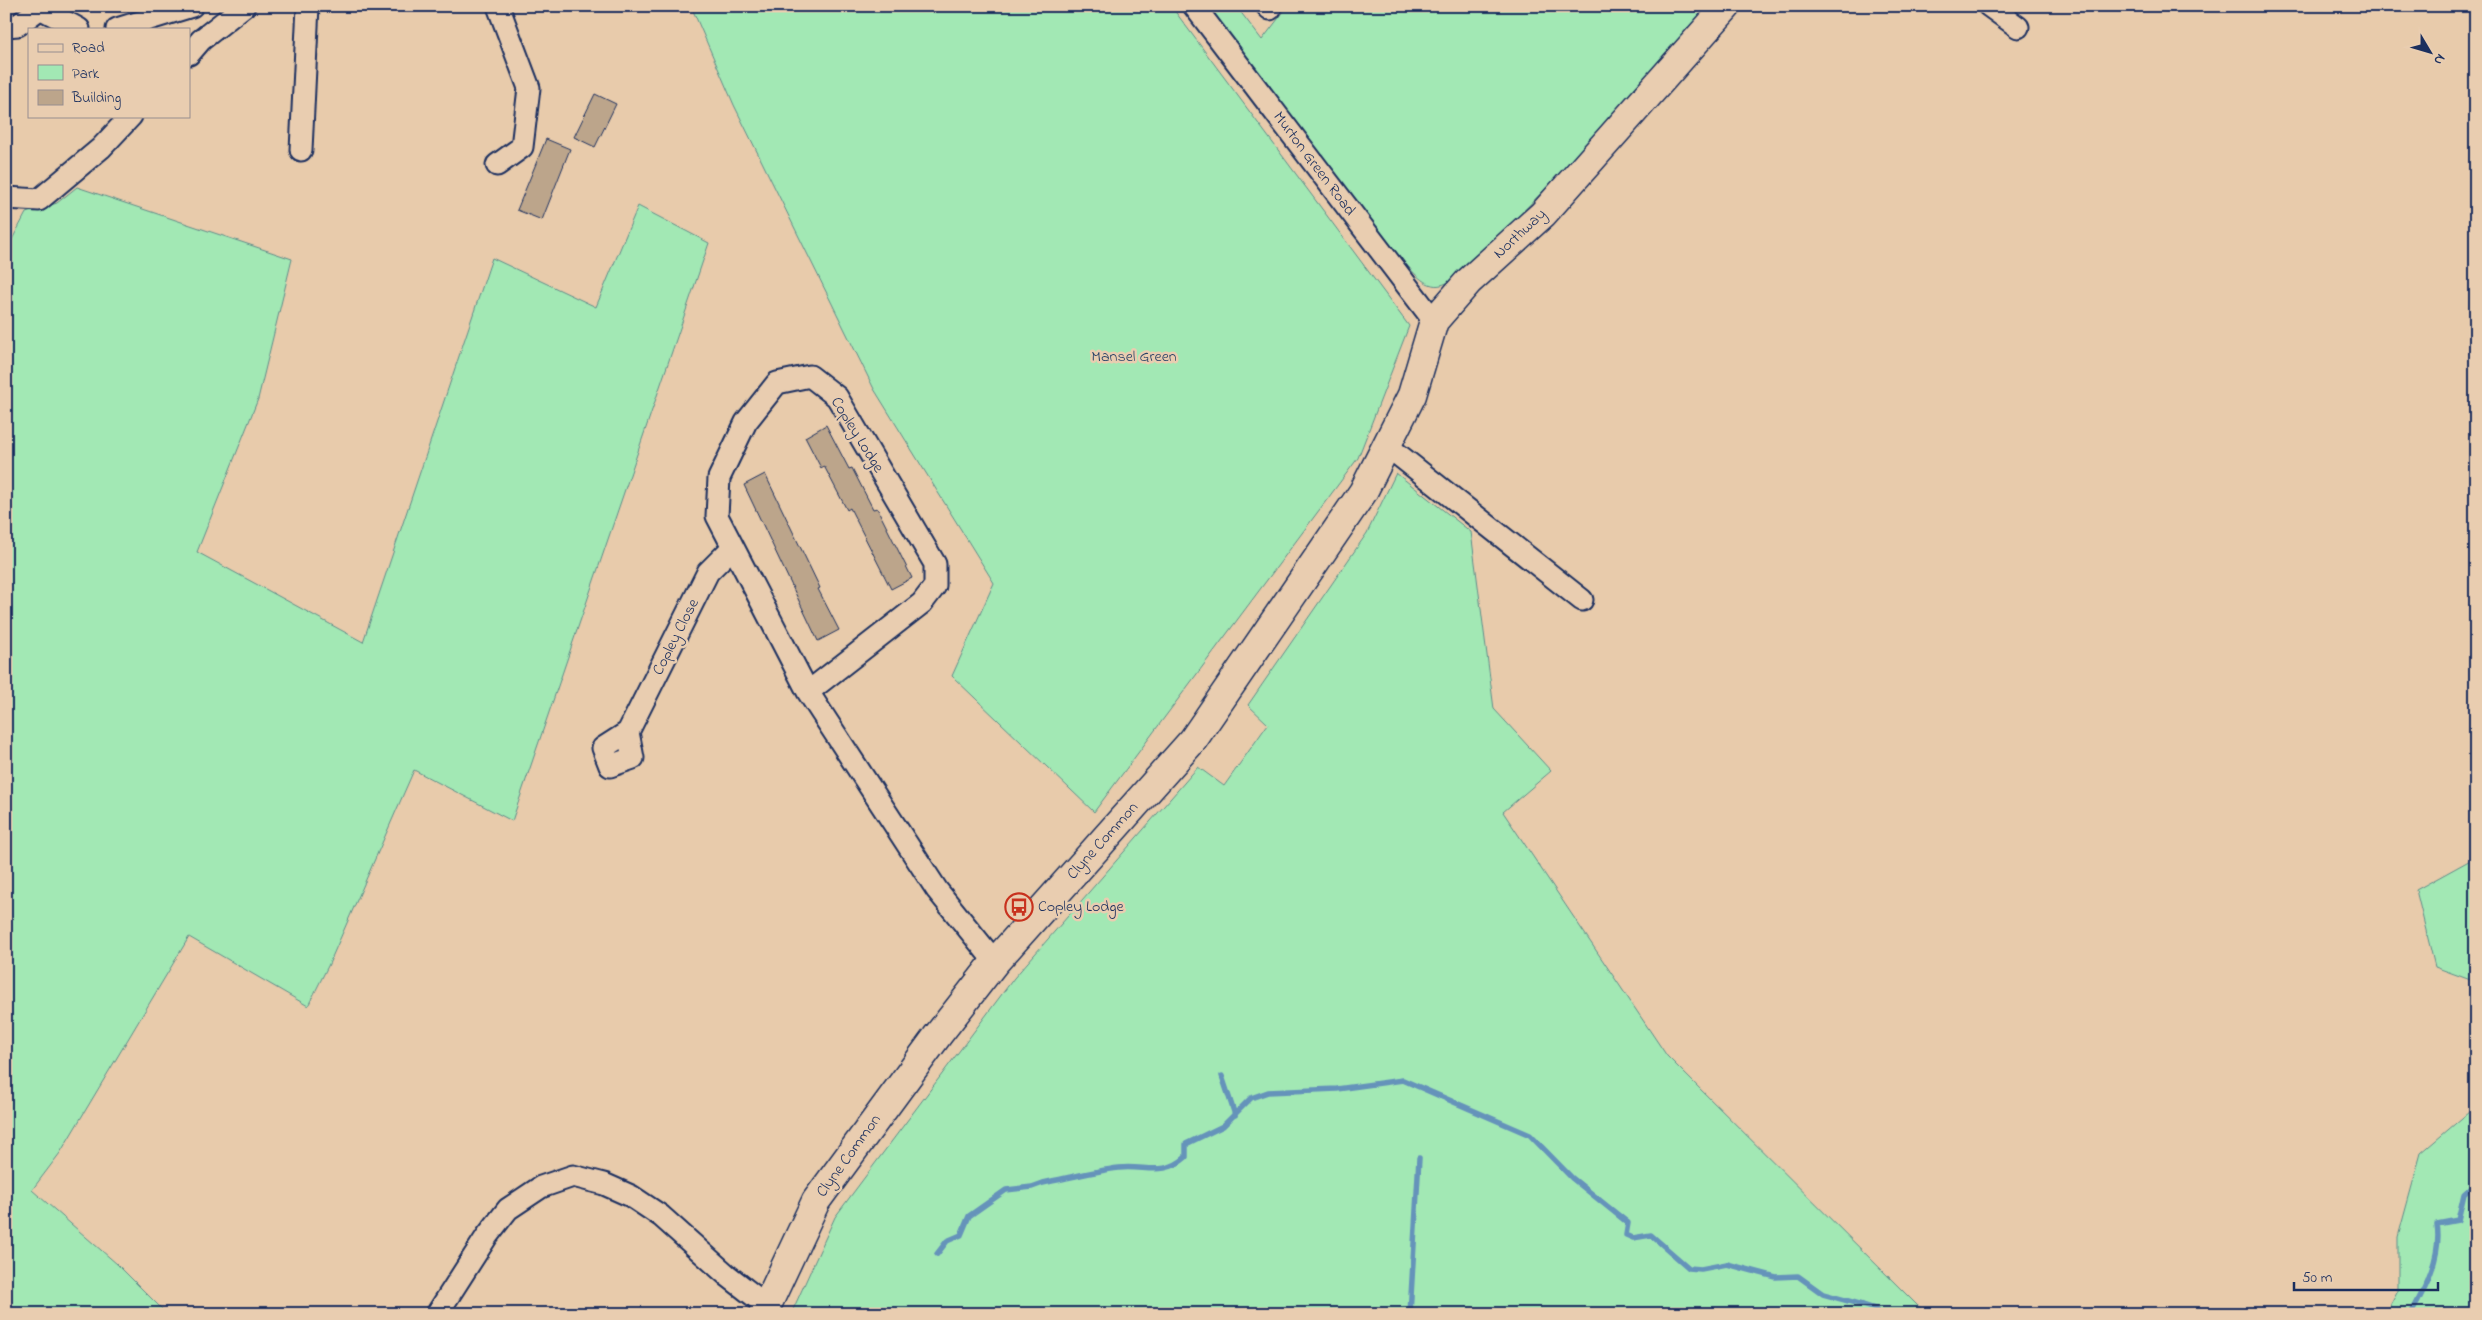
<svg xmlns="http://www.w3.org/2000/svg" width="2482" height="1320" viewBox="0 0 2482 1320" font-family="'Indie Flower',sans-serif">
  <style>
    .green { fill: #a2e8b4; stroke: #5e8c89 }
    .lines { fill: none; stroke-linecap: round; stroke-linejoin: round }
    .stream { stroke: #6593ba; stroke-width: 5.5 }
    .building { fill: #bca58b; stroke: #1b2f5e }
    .minor-casing { stroke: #1b2f5e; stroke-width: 25 }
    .major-casing { stroke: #1b2f5e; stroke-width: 31 }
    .minor { stroke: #e9cdb0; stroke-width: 21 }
    .major { stroke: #e9cdb0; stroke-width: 28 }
    .labels { text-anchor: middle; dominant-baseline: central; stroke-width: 5; stroke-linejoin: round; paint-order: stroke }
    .street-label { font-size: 16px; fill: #1b2f5e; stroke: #e9cdb0 }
    .park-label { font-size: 16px; fill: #284267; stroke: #e9cdb0 }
    .poi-label { font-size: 16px; fill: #1b2f5e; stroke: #e9cdb0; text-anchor: start }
  </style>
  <rect width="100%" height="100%" fill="#e8cbab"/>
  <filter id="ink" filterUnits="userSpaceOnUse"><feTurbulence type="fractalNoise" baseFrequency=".02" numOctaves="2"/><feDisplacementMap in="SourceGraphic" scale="10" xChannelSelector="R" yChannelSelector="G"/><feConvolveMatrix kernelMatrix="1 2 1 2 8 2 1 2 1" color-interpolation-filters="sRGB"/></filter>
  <g filter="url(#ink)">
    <g class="green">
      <polygon points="691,6 1171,6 1409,326 1358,458 1094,812 952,676 994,583 874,389 734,105"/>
      <path d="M 1203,6 L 1236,6 L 1262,40 L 1288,6 L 1712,6 C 1637,88 1565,173 1485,249 C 1473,260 1458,281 1441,285 C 1425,289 1412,270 1402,260 Z"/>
      <polygon points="77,187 292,259 258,399 197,552 363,642 492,258 596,307 638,206 709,243 512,821 414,770 329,964 308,1006 189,937 60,1153 32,1190 117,1264 167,1314 6,1314 6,251 26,213 57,203"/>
      <polygon points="1396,473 1471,532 1494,709 1551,771 1503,812 1667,1056 1918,1306 1929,1314 791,1314 835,1217 1014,978 1198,767 1224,786 1268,724 1248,705 1367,533"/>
      <polygon points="2476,857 2476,982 2435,967 2416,890"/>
      <polygon points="2476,1106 2476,1314 2385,1314 2398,1290 2398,1237 2421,1153"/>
    </g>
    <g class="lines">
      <g class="stream">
        <polyline points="1222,1076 1235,1115"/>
        <path d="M 937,1254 L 947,1241 L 961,1235 L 969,1216 L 1006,1190 L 1032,1187 L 1043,1183 C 1068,1178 1094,1171 1119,1168 C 1145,1165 1164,1177 1186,1157 L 1186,1144 L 1223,1126 L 1251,1098 L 1268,1092 L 1337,1089 L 1403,1080 L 1530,1135 L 1572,1178 L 1628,1223 L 1626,1235 L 1633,1238 L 1651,1235 L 1689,1268 L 1701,1269 L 1727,1264 L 1776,1277 L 1798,1276 L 1823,1294 L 1863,1305 L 1875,1309 L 1879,1314"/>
        <polyline points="1410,1314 1419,1158"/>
        <path d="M 2411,1314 C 2426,1287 2442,1255 2437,1224 L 2458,1220 L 2464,1194 L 2476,1183"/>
      </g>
    </g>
    <g class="building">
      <polygon points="595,94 616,104 595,147 574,137"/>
      <polygon points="546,139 570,149 542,220 517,210"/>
      <polygon points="826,425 849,469 852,468 873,509 877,508 912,578 891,589 850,508 847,510 824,466 821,468 805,437"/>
      <polygon points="765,474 820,588 818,589 839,630 818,641 744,485"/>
    </g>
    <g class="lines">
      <g class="minor-casing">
        <g id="minor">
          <polyline points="1194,6 1434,321"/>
          <polyline points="1267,6 1270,9"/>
          <polyline points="1989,6 2018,27"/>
          <polyline points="42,9 79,29"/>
          <polyline points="6,26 18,25 43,6"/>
          <polyline points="117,29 192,6"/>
          <polyline points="189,54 201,40 244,6"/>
          <polyline points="301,150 308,6"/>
          <polyline points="497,165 522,147 529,88 498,6"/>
          <polyline points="6,198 39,200 101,148 131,116"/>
          <polyline points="1386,445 1582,600"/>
          <polyline points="808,692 922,603 935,586 935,564 837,397 810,376 777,383 746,422 719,478 717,516 808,692 937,890 995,962"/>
          <polyline points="628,732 603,748 610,766 633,758 628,732 708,572 732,548"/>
          <polyline points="437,1314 487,1236 508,1209 541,1187 573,1176 604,1184 631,1196 661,1216 727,1275 767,1306"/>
        </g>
      </g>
      <g class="major-casing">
        <polyline id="major" points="763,1314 816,1201 938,1035 995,962 1193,740 1363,492 1412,395 1434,321 1468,282 1543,214 1727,6"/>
      </g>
      <use href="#minor" class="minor"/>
      <use href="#major" class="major"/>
    </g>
  </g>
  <defs>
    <g id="bus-ring" transform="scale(1.4375)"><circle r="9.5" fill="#e9cdb0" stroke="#c8321e" stroke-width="1.5"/><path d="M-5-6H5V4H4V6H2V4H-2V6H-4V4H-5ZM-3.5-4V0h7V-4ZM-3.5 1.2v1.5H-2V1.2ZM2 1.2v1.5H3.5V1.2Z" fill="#c8321e"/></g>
  </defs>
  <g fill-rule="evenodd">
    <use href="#bus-ring" x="1019" y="907"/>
  </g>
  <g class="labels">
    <g class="street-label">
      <text transform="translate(1314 164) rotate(53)">Murton Green Road</text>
      <text transform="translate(1520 234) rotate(-43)">Northway</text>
      <text transform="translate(857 435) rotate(58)">Copley Lodge</text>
      <text transform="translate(676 637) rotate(-63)">Copley Close</text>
      <text transform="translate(1103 841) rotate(-48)">Clyne Common</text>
      <text transform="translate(849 1156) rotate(-54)">Clyne Common</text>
    </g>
    <g class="park-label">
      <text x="1134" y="357">Mansel Green</text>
    </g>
    <g class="poi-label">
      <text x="1038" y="907">Copley Lodge</text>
    </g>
  </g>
  <rect width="2482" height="1320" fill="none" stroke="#e9cdb0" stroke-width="25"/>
  <rect x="12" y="12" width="2457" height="1295" fill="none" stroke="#1b2f5e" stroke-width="2" filter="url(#ink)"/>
  <rect x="28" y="28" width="162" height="90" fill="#e9cdb0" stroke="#978e8f"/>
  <rect x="38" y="44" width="25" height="8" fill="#e9cdb0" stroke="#978e8f"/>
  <text x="72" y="52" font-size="15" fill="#1b2f5e">Road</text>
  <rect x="38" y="65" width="25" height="15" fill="#a2e8b4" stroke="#978e8f"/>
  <text x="72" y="78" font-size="15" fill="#1b2f5e">Park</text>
  <rect x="38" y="90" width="25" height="15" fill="#bca58b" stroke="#978e8f"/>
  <text x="72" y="102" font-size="15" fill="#1b2f5e">Building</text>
  <g transform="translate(2430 52) rotate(128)" stroke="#e9cdb0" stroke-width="4" paint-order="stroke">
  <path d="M0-4L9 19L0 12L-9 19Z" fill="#1b2f5e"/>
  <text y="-8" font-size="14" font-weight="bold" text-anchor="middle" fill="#1b2f5e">N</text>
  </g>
  <path d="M2294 1282v8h144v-8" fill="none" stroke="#1b2f5e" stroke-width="2.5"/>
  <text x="2302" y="1282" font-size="15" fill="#1b2f5e" stroke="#e9cdb0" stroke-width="4" paint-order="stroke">50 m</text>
</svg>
